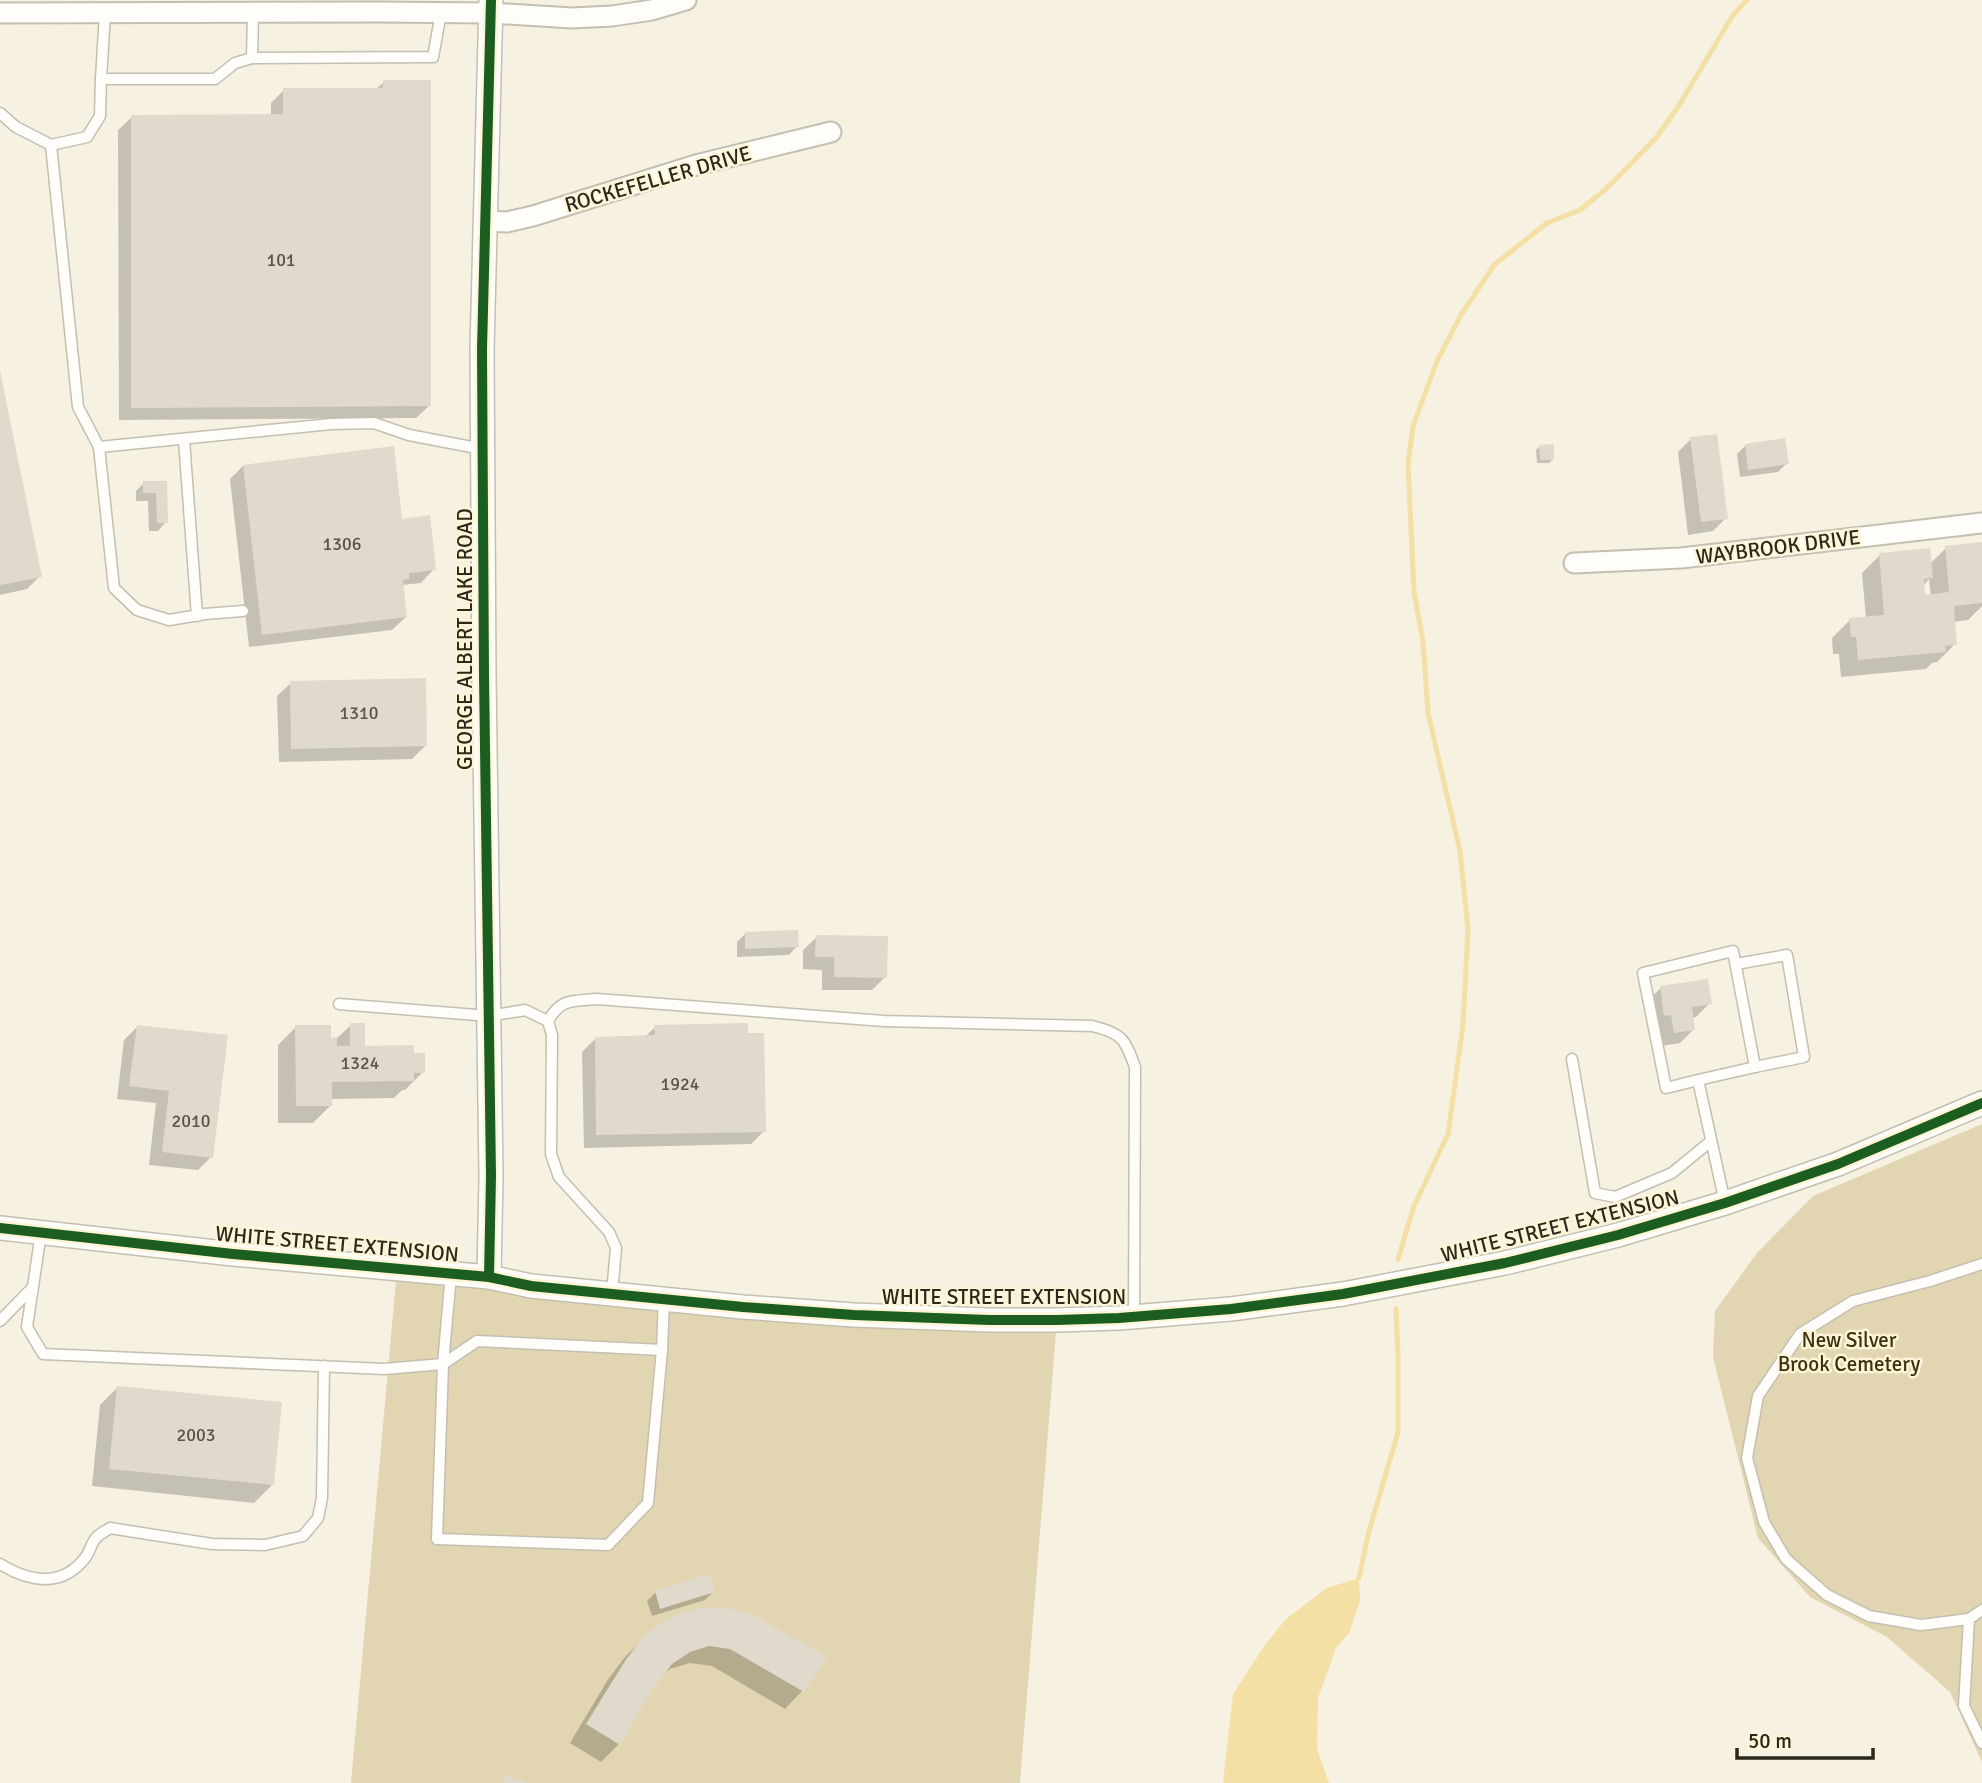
<svg xmlns="http://www.w3.org/2000/svg" width="1982" height="1783" viewBox="0 0 1982 1783" font-family="Signika,sans-serif">
  <style>
    .green { fill: #e2d6b2 }
    .water { fill: #f4e0a4 }
    .shadow { fill: #0003; fill-rule: evenodd }
    .lines { fill: none; stroke-linecap: round; stroke-linejoin: round }
    .stream { stroke: #f4e0a4; stroke-width: 5 }
    .building { fill: #dfdacc }
    .service-casing { stroke: #c3bfb1; stroke-width: 13 }
    .minor-casing { stroke: #c3bfb1; stroke-width: 23 }
    .tertiary-casing { stroke: #c3bfb1; stroke-width: 26 }
    .service { stroke: #fefdfa; stroke-width: 10 }
    .minor { stroke: #fefdfa; stroke-width: 19 }
    .tertiary { stroke: #fefdfa; stroke-width: 23 }
    .cycleway-casing { stroke: #fef5d8; stroke-width: 15 }
    .cycleway { stroke: #1b5e20; stroke-width: 10 }
    .labels { text-anchor: middle; dominant-baseline: central; stroke-width: 5; stroke-linejoin: round; paint-order: stroke }
    .number-label { font-size: 18px; fill: #585446 }
    .street-label { font-size: 21px; fill: #2b271a; stroke: #fef5d8 }
    .park-label { font-size: 21px; fill: #3c310e; stroke: #fef5d8 }
  </style>
  <rect width="100%" height="100%" fill="#f6f1e0"/>
  <g class="green">
    <polygon points="1982,1124 1982,1762 1950,1692 1887,1637 1810,1597 1758,1538 1713,1357 1715,1311 1757,1253 1813,1196"/>
    <polygon points="397,1269 1057,1320 1020,1783 351,1783"/>
  </g>
  <polygon class="water" points="1359,1578 1360,1601 1349,1633 1336,1648 1318,1698 1317,1749 1329,1783 1223,1783 1233,1694 1265,1645 1286,1619 1327,1588"/>
  <g class="shadow">
    <polygon points="384,82 430,405 416,418 119,420 118,130 132,117 271,116 271,103 284,90 376,89"/>
    <polygon points="0,374 40,576 27,589 0,595"/>
    <polygon points="1691,439 1726,518 1713,531 1688,535 1678,452"/>
    <polygon points="1746,445 1787,463 1778,472 1740,477 1737,454"/>
    <polygon points="1540,446 1553,459 1549,463 1537,463 1536,450"/>
    <polygon points="243,466 401,521 434,569 421,583 402,585 406,617 392,630 249,647 230,479"/>
    <polygon points="166,482 166,522 158,531 149,531 148,501 136,501 136,491 144,483"/>
    <path d="M 1946,548 L 1982,556 L 1982,606 L 1968,620 L 1953,622 L 1955,644 L 1937,662 L 1932,663 L 1926,669 L 1841,677 L 1839,654 L 1833,654 L 1832,638 L 1850,620 L 1866,618 L 1862,573 L 1880,555 L 1930,564 ZM 1929,579 L 1931,596 L 1924,597 L 1923,586 Z"/>
    <polygon points="291,683 426,745 412,759 279,762 277,696"/>
    <polygon points="745,934 797,946 789,955 737,957 737,942"/>
    <polygon points="817,937 885,977 872,990 822,990 822,970 803,969 803,950"/>
    <polygon points="1661,988 1710,1003 1696,1017 1692,1018 1694,1029 1680,1043 1661,1046 1647,1001"/>
    <polygon points="351,1025 363,1047 423,1072 405,1090 402,1090 394,1098 331,1099 331,1105 313,1123 278,1123 278,1045 296,1027 330,1039 336,1039"/>
    <polygon points="137,1027 211,1157 198,1170 149,1165 156,1103 117,1099 124,1040"/>
    <polygon points="655,1027 764,1131 751,1144 584,1148 582,1052 595,1039 645,1037"/>
    <polygon points="118,1387 272,1485 254,1503 92,1486 100,1405"/>
    <polygon points="656,1592 713,1592 705,1600 652,1616 647,1601"/>
    <polygon points="644,1638 825,1658 802,1691 785,1709 712,1666 690,1663 670,1669 661,1675 649,1690 619,1744 601,1762 570,1743 607,1681 625,1657"/>
  </g>
  <g class="lines">
    <g class="stream">
      <polyline points="1398,1259 1414,1206 1448,1134 1463,1025 1468,929 1460,851 1428,713 1423,641 1414,592 1408,463 1413,426 1437,361 1461,315 1494,265 1547,223 1580,210 1607,188 1656,138 1678,107 1733,15 1747,0"/>
      <polyline points="1359,1578 1368,1535 1398,1432 1398,1354 1396,1309"/>
    </g>
  </g>
  <g class="building">
    <polygon points="383,80 431,80 431,406 131,408 131,115 283,114 283,88 383,88"/>
    <polygon points="0,371 42,577 0,585"/>
    <polygon points="1717,434 1728,519 1701,522 1690,437"/>
    <polygon points="1785,438 1789,464 1748,470 1745,444"/>
    <polygon points="1554,444 1554,460 1540,460 1539,445"/>
    <polygon points="394,446 402,519 430,515 436,570 409,573 409,579 403,580 407,617 262,635 243,465"/>
    <polygon points="143,481 167,481 168,523 157,523 156,493 143,493"/>
    <polygon points="1982,542 1982,603 1954,606 1957,645 1945,646 1946,652 1858,660 1856,637 1851,637 1849,618 1884,615 1879,553 1930,548 1933,578 1924,579 1925,595 1949,592 1945,546"/>
    <polygon points="426,678 427,746 291,749 290,681"/>
    <polygon points="798,930 799,947 745,949 745,932"/>
    <polygon points="816,935 888,936 887,978 834,977 834,957 815,957"/>
    <polygon points="1708,979 1712,1004 1692,1007 1695,1030 1674,1033 1671,1015 1664,1016 1660,986"/>
    <polygon points="350,1023 365,1023 365,1046 414,1045 414,1053 425,1053 425,1073 414,1073 414,1081 332,1082 332,1106 296,1106 295,1025 331,1025 331,1038 337,1037 337,1046 350,1046"/>
    <polygon points="748,1023 748,1033 764,1033 766,1132 596,1135 595,1037 655,1035 654,1025"/>
    <polygon points="137,1025 228,1035 213,1158 162,1152 169,1091 129,1086"/>
    <polygon points="117,1386 282,1402 274,1485 109,1469"/>
    <polygon points="710,1574 715,1592 660,1609 655,1591"/>
    <polygon points="722,1607 751,1614 828,1657 804,1692 730,1649 709,1646 690,1652 672,1664 651,1691 620,1745 586,1724 625,1661 643,1637 666,1619 699,1608"/>
    <polygon points="505,1776 525,1782 525,1783 503,1783"/>
  </g>
  <g class="lines">
    <g class="service-casing">
      <g id="service">
        <polyline points="105,13 101,79 215,79 235,63 252,58 433,57 441,13"/>
        <polyline points="252,58 253,13"/>
        <polyline points="101,79 100,116 87,137 51,145 78,407 99,447 331,424 374,423 409,435 482,449"/>
        <polyline points="0,113 16,127 51,145"/>
        <polyline points="184,440 197,616"/>
        <polyline points="99,447 114,588 137,610 169,620 205,614 243,611"/>
        <polyline points="1736,964 1787,955 1804,1057 1755,1067"/>
        <polyline points="339,1004 489,1016 525,1010 548,1021 552,1035 551,1154 559,1177 609,1232 616,1248 612,1294"/>
        <path d="M 548,1021 C 561,998 573,1001 597,999 L 884,1021 L 1092,1026 C 1122,1033 1125,1039 1135,1067 L 1134,1316"/>
        <polyline points="1572,1059 1595,1193 1615,1197 1672,1173 1711,1141"/>
        <polyline points="1698,1080 1666,1088 1643,973 1733,951 1755,1067 1698,1080 1725,1203"/>
        <polyline points="41,1233 27,1327 43,1354 384,1369 443,1364 477,1341 662,1350 664,1299"/>
        <polyline points="1982,1264 1930,1281 1853,1301 1800,1334 1758,1396 1747,1458 1764,1522 1786,1559 1827,1595 1869,1616 1921,1625 1969,1619 1964,1706 1982,1743"/>
        <polyline points="451,1274 443,1364 437,1539 608,1545 648,1503 662,1350"/>
        <polyline points="0,1321 33,1287"/>
        <path d="M 0,1564 C 29,1582 62,1588 85,1558 C 90,1552 91,1543 96,1538 C 99,1534 106,1531 110,1528 L 212,1544 L 265,1545 L 303,1536 L 318,1518 L 322,1498 L 324,1366"/>
        <polyline points="1969,1619 1982,1610"/>
      </g>
    </g>
    <g class="minor-casing">
      <g id="minor">
        <polyline points="0,13 378,12 490,13 572,18 612,16 652,10 686,0"/>
        <polyline points="485,221 507,222 533,216 696,165 831,132"/>
        <polyline points="1574,563 1681,558 1982,523"/>
      </g>
    </g>
    <g class="tertiary-casing">
      <g id="tertiary">
        <polyline points="0,1228 233,1254 489,1277 531,1286 743,1307 854,1315 989,1320 1057,1320 1119,1318 1231,1309 1343,1294 1505,1263 1618,1235 1725,1203 1838,1164 1982,1103"/>
        <polyline points="489,1277 491,1176 484,675 482,349 491,0"/>
      </g>
    </g>
    <use href="#service" class="service"/>
    <use href="#minor" class="minor"/>
    <use href="#tertiary" class="tertiary"/>
    <g class="cycleway-casing">
      <g id="cycleway">
        <polyline points="0,1228 233,1254 489,1277 531,1286 743,1307 854,1315 989,1320 1057,1320 1119,1318 1231,1309 1343,1294 1505,1263 1618,1235 1725,1203 1838,1164 1982,1103"/>
        <polyline points="489,1277 491,1176 484,675 482,349 491,0"/>
      </g>
    </g>
    <use href="#cycleway" class="cycleway"/>
  </g>
  <g class="labels">
    <g class="number-label">
      <text x="281" y="260">101</text>
      <text x="342" y="544">1306</text>
      <text x="359" y="713">1310</text>
      <text x="360" y="1063">1324</text>
      <text x="680" y="1084">1924</text>
      <text x="191" y="1121">2010</text>
      <text x="196" y="1435">2003</text>
    </g>
    <g class="street-label">
      <text transform="translate(658 179) rotate(-16)">ROCKEFELLER DRIVE</text>
      <text transform="translate(1778 547) rotate(-7)">WAYBROOK DRIVE</text>
      <text transform="translate(465 639) rotate(-90)">GEORGE ALBERT LAKE ROAD</text>
      <text transform="translate(1560 1226) rotate(-14)">WHITE STREET EXTENSION</text>
      <text transform="translate(337 1244) rotate(5)">WHITE STREET EXTENSION</text>
      <text x="1004" y="1297">WHITE STREET EXTENSION</text>
    </g>
    <g class="park-label">
      <text x="1849" y="1340">New Silver<tspan x="1849" dy="24">Brook Cemetery</tspan></text>
    </g>
  </g>
  <path d="M1737 1748v10h136v-10" fill="none" stroke="#2b271a" stroke-width="3.5"/>
  <text x="1748" y="1748" font-size="21" fill="#2b271a" stroke="#fef5d8" stroke-width="5" paint-order="stroke">50 m</text>
</svg>
